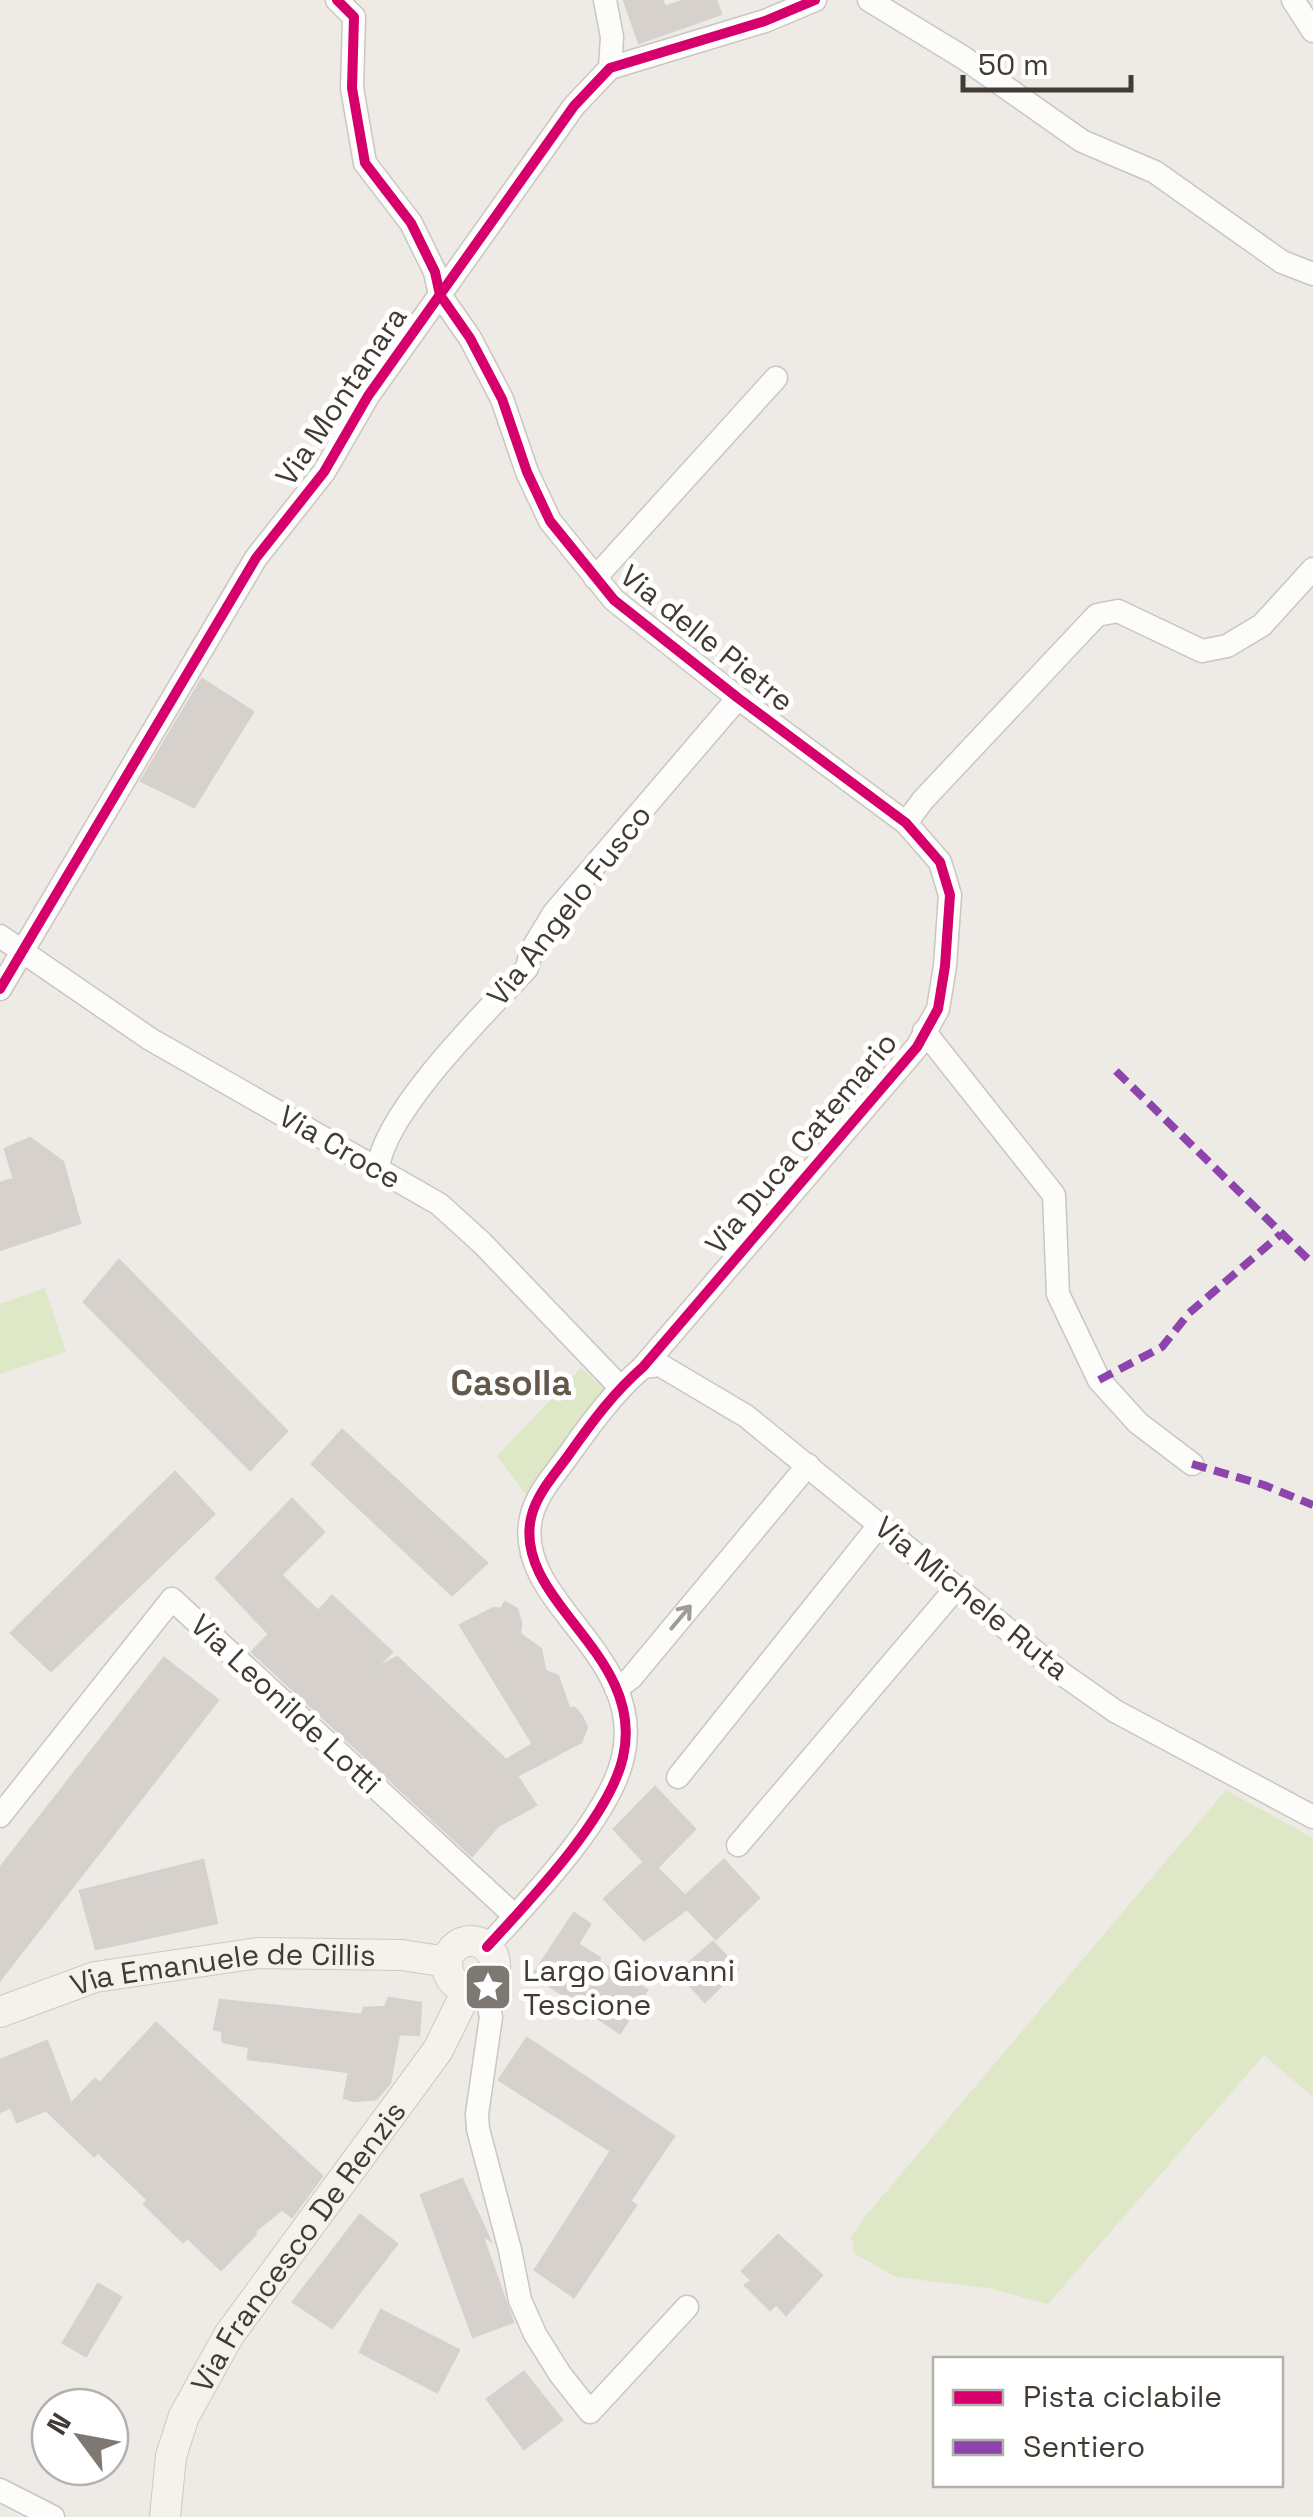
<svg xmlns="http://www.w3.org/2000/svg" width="1313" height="2517" viewBox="0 0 1313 2517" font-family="'Space Grotesk',sans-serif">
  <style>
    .green { fill: #dee7c6 }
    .building { fill: #d6d1cd; stroke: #d6d1cc; stroke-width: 2.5 }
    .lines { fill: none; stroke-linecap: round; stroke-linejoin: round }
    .street-casing { stroke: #cac6c2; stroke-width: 25 }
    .secondary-casing { stroke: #cfc8be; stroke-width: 32 }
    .street { stroke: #fcfcfb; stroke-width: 22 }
    .secondary { stroke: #f5f2ed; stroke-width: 30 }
    .quiet { stroke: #8e44ad; stroke-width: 8; stroke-dasharray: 15 8; stroke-linecap: butt }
    .cycleway-casing { stroke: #fff; stroke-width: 16 }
    .cycleway { stroke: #d6006c; stroke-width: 10 }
    .oneway { stroke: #9f9c97 }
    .labels { text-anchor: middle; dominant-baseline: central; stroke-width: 10; stroke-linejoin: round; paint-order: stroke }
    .street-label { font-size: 30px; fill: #423b33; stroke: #fff }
    .poi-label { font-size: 30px; fill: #423b33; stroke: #fff; text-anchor: start }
    .quarter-label { font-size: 35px; font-weight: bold; fill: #65584a; stroke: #fff }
  </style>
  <rect width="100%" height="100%" fill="#eeeae6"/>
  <g class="green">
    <polygon points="45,1288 66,1352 0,1374 0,1304"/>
    <polygon points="581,1368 605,1390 527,1496 497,1456"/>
    <polygon points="1226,1790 1313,1838 1313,2097 1264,2055 1048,2304 988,2288 896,2277 855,2254 851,2237 864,2218"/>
  </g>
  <g class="building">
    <polygon points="624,0 662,0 665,7 685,0 716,0 721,14 639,43"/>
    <polygon points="202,679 253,712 194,807 141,781"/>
    <polygon points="30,1138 63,1162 80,1223 0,1250 0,1183 14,1179 5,1149"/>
    <polygon points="119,1260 287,1431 250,1470 84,1302"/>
    <polygon points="342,1430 487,1563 452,1595 312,1464"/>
    <polygon points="175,1472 214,1514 51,1671 11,1633"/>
    <polygon points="292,1499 324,1532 281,1575 318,1611 332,1596 392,1652 374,1669 397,1657 506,1760 533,1744 460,1625 494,1608 501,1609 505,1602 517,1609 521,1623 520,1634 541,1649 545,1671 558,1676 569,1708 575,1708 582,1717 587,1727 581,1742 517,1776 536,1805 498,1826 472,1856 252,1652 269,1634 216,1578"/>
    <polygon points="164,1658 218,1700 0,1980 0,1868"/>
    <polygon points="655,1787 695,1829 657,1868 685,1896 724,1860 759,1898 716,1939 687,1909 644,1940 604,1899 644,1862 614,1829"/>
    <polygon points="203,1860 217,1923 96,1949 80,1891"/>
    <polygon points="574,1913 590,1924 578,1944 600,1958 598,1961 647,1990 620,2033 533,1975"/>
    <polygon points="713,1942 738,1969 705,2002 678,1972"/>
    <polygon points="389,1998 421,2003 419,2035 399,2034 390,2083 376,2099 354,2101 344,2098 349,2072 248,2059 249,2047 223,2042 222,2031 214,2029 220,2000 362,2015 364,2008 385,2007"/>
    <polygon points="156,2023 322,2176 292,2217 282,2209 254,2232 256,2234 221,2270 188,2238 183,2242 144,2204 148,2200 98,2152 94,2156 46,2110 17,2122 11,2107 0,2112 0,2060 47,2041 71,2104 95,2079 100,2083"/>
    <polygon points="527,2038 674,2136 630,2201 636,2205 574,2297 535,2270 611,2151 499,2080"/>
    <polygon points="462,2179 490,2240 482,2235 513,2322 473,2337 421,2195"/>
    <polygon points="360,2215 397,2244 332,2328 293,2302"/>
    <polygon points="778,2235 822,2275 786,2315 776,2304 770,2310 745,2285 752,2281 742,2271"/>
    <polygon points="98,2284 121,2297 86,2356 63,2343"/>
    <polygon points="381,2310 459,2350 437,2392 360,2352"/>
    <polygon points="524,2372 562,2420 524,2449 487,2399"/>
  </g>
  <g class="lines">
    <g class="street-casing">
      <g id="street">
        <path d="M 337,0 L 354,17 L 352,88 L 365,163 L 411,223 L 435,272 L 440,295 L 470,338 L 502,399 L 527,472 L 550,521 L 614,600 L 738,698 L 906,823 L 940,862 L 950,895 L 945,966 L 938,1009 L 917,1047 L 643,1367 C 614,1392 592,1422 570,1453 C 556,1473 536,1494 531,1518 C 513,1602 647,1654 623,1757 C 610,1817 529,1901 487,1947"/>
        <polyline points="605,0 612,37 610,68"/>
        <polyline points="869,0 964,58 1082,141 1155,172 1282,262 1313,274"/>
        <polyline points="1293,0 1313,31"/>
        <polyline points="595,578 776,378"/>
        <polyline points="906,823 923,800 1097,615 1118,611 1202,651 1227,646 1262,625 1313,569"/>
        <polyline points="0,936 150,1039 439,1204 482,1243 620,1387"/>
        <polyline points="0,989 256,558 324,472 368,396 574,106 610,68 765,21 815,0"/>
        <polyline points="924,1031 1054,1195 1058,1294 1099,1380 1138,1423 1192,1464"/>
        <path d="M 378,1168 C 385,1111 486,1012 527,968 L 531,951 L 554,913 L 738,698"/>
        <polyline points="643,1367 660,1365 746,1416 1061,1673 1115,1711 1313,1817"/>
        <polyline points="616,1689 631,1678 808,1465"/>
        <polyline points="678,1777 881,1523"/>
        <polyline points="0,1816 172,1599 515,1916"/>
        <polyline points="738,1845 957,1587"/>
        <polyline points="484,1985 491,2017 477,2114 478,2129 510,2250 520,2300 535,2334 560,2374 590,2412 687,2307"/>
        <polyline points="0,2490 53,2517"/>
      </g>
    </g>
    <g class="secondary-casing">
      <g id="secondary">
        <circle cx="471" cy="1965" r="24"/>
        <path id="s1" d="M 0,2012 L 95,1977 L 258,1953 L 402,1955 L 447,1962"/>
        <path id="s2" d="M 165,2517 L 171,2456 L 184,2416 L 229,2335 L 438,2050 L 468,1989"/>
      </g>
    </g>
    <use href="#street" class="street"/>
    <use href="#secondary" class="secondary"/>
    <g class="quiet">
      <polyline points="1116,1071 1313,1264"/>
      <polyline points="1099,1380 1162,1347 1189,1313 1281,1234"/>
      <polyline points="1192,1464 1264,1485 1313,1505"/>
    </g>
    <g class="cycleway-casing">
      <g id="cycleway">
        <path d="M 337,0 L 354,17 L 352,88 L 365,163 L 411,223 L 435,272 L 440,295 L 470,338 L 502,399 L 527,472 L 550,521 L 614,600 L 738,698 L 906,823 L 940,862 L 950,895 L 945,966 L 938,1009 L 917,1047 L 643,1367 C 614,1392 592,1422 570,1453 C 556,1473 536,1494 531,1518 C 513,1602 647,1654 623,1757 C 610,1817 529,1901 487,1947"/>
        <polyline points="0,989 256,558 324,472 368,396 574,106 610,68 765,21 815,0"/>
      </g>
    </g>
    <use href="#cycleway" class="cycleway"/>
  </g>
  <defs><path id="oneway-shaft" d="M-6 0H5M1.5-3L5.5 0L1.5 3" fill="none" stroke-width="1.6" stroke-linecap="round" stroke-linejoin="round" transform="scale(2.5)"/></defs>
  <use class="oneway" href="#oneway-shaft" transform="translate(681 1617) rotate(-50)"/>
  <defs>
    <g id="sight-square" transform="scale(2.5)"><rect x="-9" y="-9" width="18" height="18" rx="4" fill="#7e7872" stroke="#fff"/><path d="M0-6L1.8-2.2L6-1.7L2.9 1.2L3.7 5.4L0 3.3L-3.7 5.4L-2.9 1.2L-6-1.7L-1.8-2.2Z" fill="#fff"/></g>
  </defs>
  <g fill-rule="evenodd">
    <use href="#sight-square" x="488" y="1987"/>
  </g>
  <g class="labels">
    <g class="street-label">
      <text transform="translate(341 396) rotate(-56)">Via Montanara</text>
      <text transform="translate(707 638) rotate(39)">Via delle Pietre</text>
      <text transform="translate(569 905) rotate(-52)">Via Angelo Fusco</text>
      <text transform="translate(801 1143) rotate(-50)">Via Duca Catemario</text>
      <text transform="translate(340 1147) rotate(30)">Via Croce</text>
      <text transform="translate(972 1598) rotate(39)">Via Michele Ruta</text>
      <text transform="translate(286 1704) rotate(43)">Via Leonilde Lotti</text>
      <text stroke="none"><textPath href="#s1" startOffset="230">Via Emanuele de Cillis</textPath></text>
      <text stroke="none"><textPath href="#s2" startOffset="308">Via Francesco De Renzis</textPath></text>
    </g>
    <g class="poi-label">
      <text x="523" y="1970">Largo Giovanni<tspan x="523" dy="34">Tescione</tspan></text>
    </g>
    <g class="quarter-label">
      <text x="511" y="1383">Casolla</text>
    </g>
  </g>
  <rect x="933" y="2357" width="350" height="130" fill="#ffffff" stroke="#b3b1ad" stroke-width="2.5"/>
  <rect x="953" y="2390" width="50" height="15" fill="#d6006c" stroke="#b3b1ad" stroke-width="2.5"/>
  <text x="1023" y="2407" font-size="30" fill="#423b33">Pista ciclabile</text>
  <rect x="953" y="2440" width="50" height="15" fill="#8e44ad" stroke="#b3b1ad" stroke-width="2.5"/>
  <text x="1023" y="2457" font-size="30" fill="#423b33">Sentiero</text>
  <g transform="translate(80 2437) rotate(302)"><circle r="48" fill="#ffffff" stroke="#b3b1ad" stroke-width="2.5"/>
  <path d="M0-8L18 38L0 25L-18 38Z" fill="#7e7872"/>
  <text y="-15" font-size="28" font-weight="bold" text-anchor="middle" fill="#423b33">N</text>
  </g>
  <path d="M963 75v15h168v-15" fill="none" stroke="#423b33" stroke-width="5"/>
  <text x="978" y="75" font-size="30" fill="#423b33" stroke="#ffffff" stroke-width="8" paint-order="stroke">50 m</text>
</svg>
